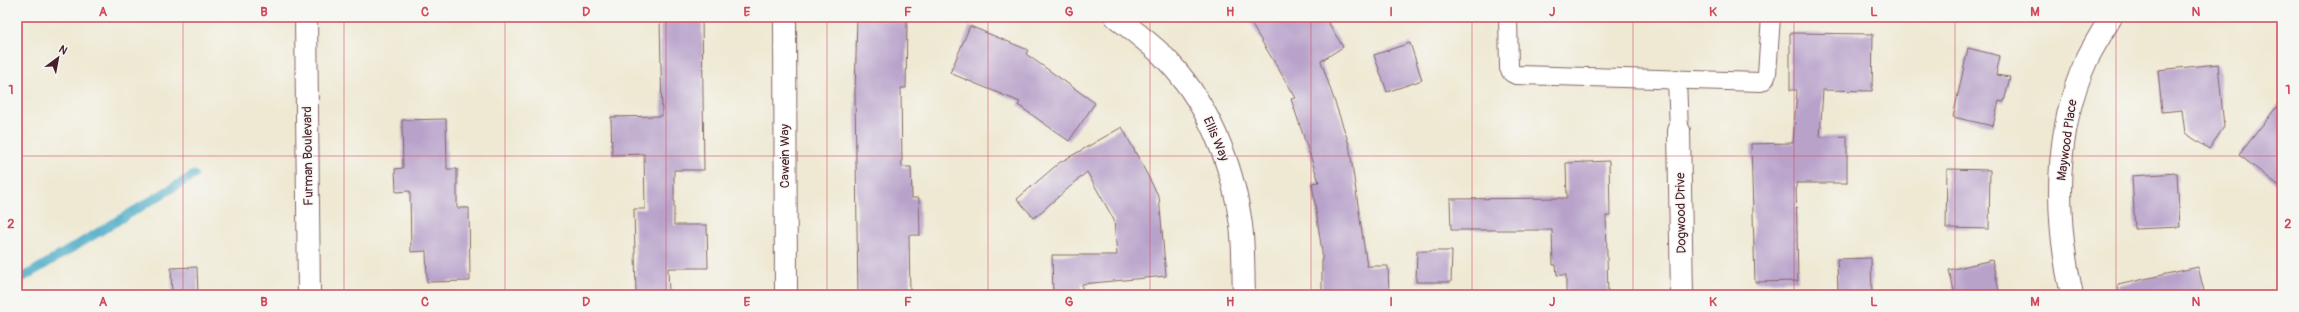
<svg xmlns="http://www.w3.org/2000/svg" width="2299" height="312" viewBox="0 0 2299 312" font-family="Pangolin,sans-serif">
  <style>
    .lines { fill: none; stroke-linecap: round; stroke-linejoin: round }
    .stream { stroke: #45a8c5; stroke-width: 9 }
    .building { fill: #b8a2ca }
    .service-casing { stroke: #846666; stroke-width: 20 }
    .minor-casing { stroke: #846666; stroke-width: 24 }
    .tertiary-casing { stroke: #846666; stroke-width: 24 }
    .service { stroke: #fff; stroke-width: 18 }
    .minor { stroke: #fff; stroke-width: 22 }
    .tertiary { stroke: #fff; stroke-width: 22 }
    .grid { fill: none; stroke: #d1495b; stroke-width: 1; stroke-opacity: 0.55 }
    .labels { text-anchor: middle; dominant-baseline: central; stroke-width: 3; stroke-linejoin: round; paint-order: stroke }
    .street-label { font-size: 13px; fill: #4a1f2b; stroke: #f6f6f2 }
    .neatline { fill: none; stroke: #d1495b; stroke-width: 1.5 }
    .grid-label { font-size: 13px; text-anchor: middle; font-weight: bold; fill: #d1495b }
  </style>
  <rect width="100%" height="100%" fill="#f6f6f2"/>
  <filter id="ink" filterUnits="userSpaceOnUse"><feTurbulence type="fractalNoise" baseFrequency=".025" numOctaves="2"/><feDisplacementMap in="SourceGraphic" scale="8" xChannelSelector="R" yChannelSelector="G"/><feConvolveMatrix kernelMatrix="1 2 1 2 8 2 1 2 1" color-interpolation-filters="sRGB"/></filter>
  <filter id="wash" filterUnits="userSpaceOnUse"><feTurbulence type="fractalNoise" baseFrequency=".012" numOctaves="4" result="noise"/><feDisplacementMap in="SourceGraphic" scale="16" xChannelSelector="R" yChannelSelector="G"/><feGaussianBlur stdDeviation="0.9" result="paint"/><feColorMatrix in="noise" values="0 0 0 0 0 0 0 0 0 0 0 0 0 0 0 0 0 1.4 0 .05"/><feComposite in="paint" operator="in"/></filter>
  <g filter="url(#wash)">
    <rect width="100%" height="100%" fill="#efe9d3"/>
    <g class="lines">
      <polyline class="stream" points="17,281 194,175"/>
    </g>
    <g id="blocks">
      <g class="building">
        <polygon points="857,17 907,17 906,88 901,88 902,167 911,167 912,198 919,198 920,235 909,235 910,295 858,295 855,93"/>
        <polygon points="1247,17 1325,17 1343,47 1321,61 1349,144 1367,266 1388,266 1389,295 1322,295 1322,252 1312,183 1319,182 1291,99 1296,98"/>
        <polygon points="702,18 704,170 674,170 674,225 707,225 708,268 668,268 669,295 636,295 634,209 645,209 644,154 612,155 611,117 662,116 660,19"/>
        <polygon points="970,26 1028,50 1026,54 1095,103 1069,141 1018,105 1020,102 950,73"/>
        <polygon points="1790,33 1873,34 1872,91 1823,90 1820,137 1847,136 1847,183 1796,183 1798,281 1755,282 1751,144 1793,143 1797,90 1790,90"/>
        <polygon points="1410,43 1422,80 1387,92 1374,55"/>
        <polygon points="1968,48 2000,56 1996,75 2010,77 2004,102 1999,101 1993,126 1953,117"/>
        <polygon points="2218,64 2224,127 2209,149 2185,133 2182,110 2162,112 2158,70"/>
        <polygon points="2282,100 2282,188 2239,155"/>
        <polygon points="446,119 447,169 457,169 457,208 469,208 470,281 427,282 426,251 411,252 410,191 396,192 395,169 403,168 402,120"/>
        <polygon points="1122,127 1159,197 1166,276 1082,284 1082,295 1053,295 1052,255 1117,255 1114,220 1087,172 1034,218 1017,199 1059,163"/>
        <polygon points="1609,161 1610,216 1606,216 1608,295 1566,295 1566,275 1557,275 1556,265 1553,265 1552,230 1451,230 1450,199 1567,198 1566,163"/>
        <polygon points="1947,169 1990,170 1989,229 1946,228"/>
        <polygon points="2177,173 2180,227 2135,229 2132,176"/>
        <polygon points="1417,251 1452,251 1451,282 1416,282"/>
        <polygon points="1871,258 1872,294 1838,294 1837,259"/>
        <polygon points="1992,260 2000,295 1955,295 1949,270"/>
        <polygon points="197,267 198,295 172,295 171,268"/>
        <polygon points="2198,267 2205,295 2119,295 2118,285"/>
      </g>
    </g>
  </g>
  <g filter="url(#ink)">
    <use href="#blocks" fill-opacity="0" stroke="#846666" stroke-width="1"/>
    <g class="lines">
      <g class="service-casing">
        <g id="service">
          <polyline points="1508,17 1509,68 1512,73 1516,75 1761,82 1765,79 1767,74 1771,17"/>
          <polyline points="1677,79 1679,131"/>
        </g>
      </g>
      <g class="minor-casing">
        <g id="minor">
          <polyline points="785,17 786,295"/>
          <path d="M 1116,17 C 1131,29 1147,41 1161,54 C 1206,98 1233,163 1241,225 C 1244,248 1243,272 1244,295"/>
          <polyline points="1679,131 1682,295"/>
          <path d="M 2072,295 C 2055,219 2053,132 2087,59 C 2094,45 2103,31 2111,17"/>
        </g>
      </g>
      <g class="tertiary-casing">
        <polyline id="tertiary" points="306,17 309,295"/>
      </g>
      <use href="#service" class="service"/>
      <use href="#minor" class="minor"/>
      <use href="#tertiary" class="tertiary"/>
    </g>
  </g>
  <path class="grid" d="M 183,17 L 183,295M 344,17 L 344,295M 505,17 L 505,295M 666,17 L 666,295M 827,17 L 827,295M 988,17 L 988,295M 1150,17 L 1150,295M 1311,17 L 1311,295M 1472,17 L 1472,295M 1633,17 L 1633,295M 1794,17 L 1794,295M 1955,17 L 1955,295M 2116,17 L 2116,295M 17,156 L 2282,156"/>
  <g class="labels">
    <g class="street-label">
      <text transform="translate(1216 139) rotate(67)">Ellis Way</text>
      <text transform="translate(2067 140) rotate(-82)">Maywood Place</text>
      <text transform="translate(308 156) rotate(-91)">Furman Boulevard</text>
      <text transform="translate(785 156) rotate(-90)">Cawein Way</text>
      <text transform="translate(1681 213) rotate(-91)">Dogwood Drive</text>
    </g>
  </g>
  <rect width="2299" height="312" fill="none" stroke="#f6f6f2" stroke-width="44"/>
  <g transform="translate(58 58) rotate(32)" stroke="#f6f6f2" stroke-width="3" paint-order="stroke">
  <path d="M0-3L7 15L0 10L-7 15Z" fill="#4a1f2b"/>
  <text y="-6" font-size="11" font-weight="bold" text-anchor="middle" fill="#4a1f2b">N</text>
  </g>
  <rect x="22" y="22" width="2255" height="268" class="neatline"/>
  <g class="grid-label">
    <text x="103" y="16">A</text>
    <text x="264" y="16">B</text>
    <text x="425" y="16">C</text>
    <text x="586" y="16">D</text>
    <text x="747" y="16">E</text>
    <text x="908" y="16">F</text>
    <text x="1069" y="16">G</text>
    <text x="1230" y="16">H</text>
    <text x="1391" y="16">I</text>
    <text x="1552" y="16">J</text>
    <text x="1713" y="16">K</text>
    <text x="1874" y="16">L</text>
    <text x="2035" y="16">M</text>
    <text x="2196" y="16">N</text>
    <text x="11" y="94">1</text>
    <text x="2288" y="94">1</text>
    <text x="11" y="228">2</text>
    <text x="2288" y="228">2</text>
    <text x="103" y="306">A</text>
    <text x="264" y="306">B</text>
    <text x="425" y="306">C</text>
    <text x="586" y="306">D</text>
    <text x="747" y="306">E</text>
    <text x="908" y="306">F</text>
    <text x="1069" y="306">G</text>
    <text x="1230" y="306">H</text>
    <text x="1391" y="306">I</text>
    <text x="1552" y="306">J</text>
    <text x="1713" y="306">K</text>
    <text x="1874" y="306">L</text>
    <text x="2035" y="306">M</text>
    <text x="2196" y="306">N</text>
  </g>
</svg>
